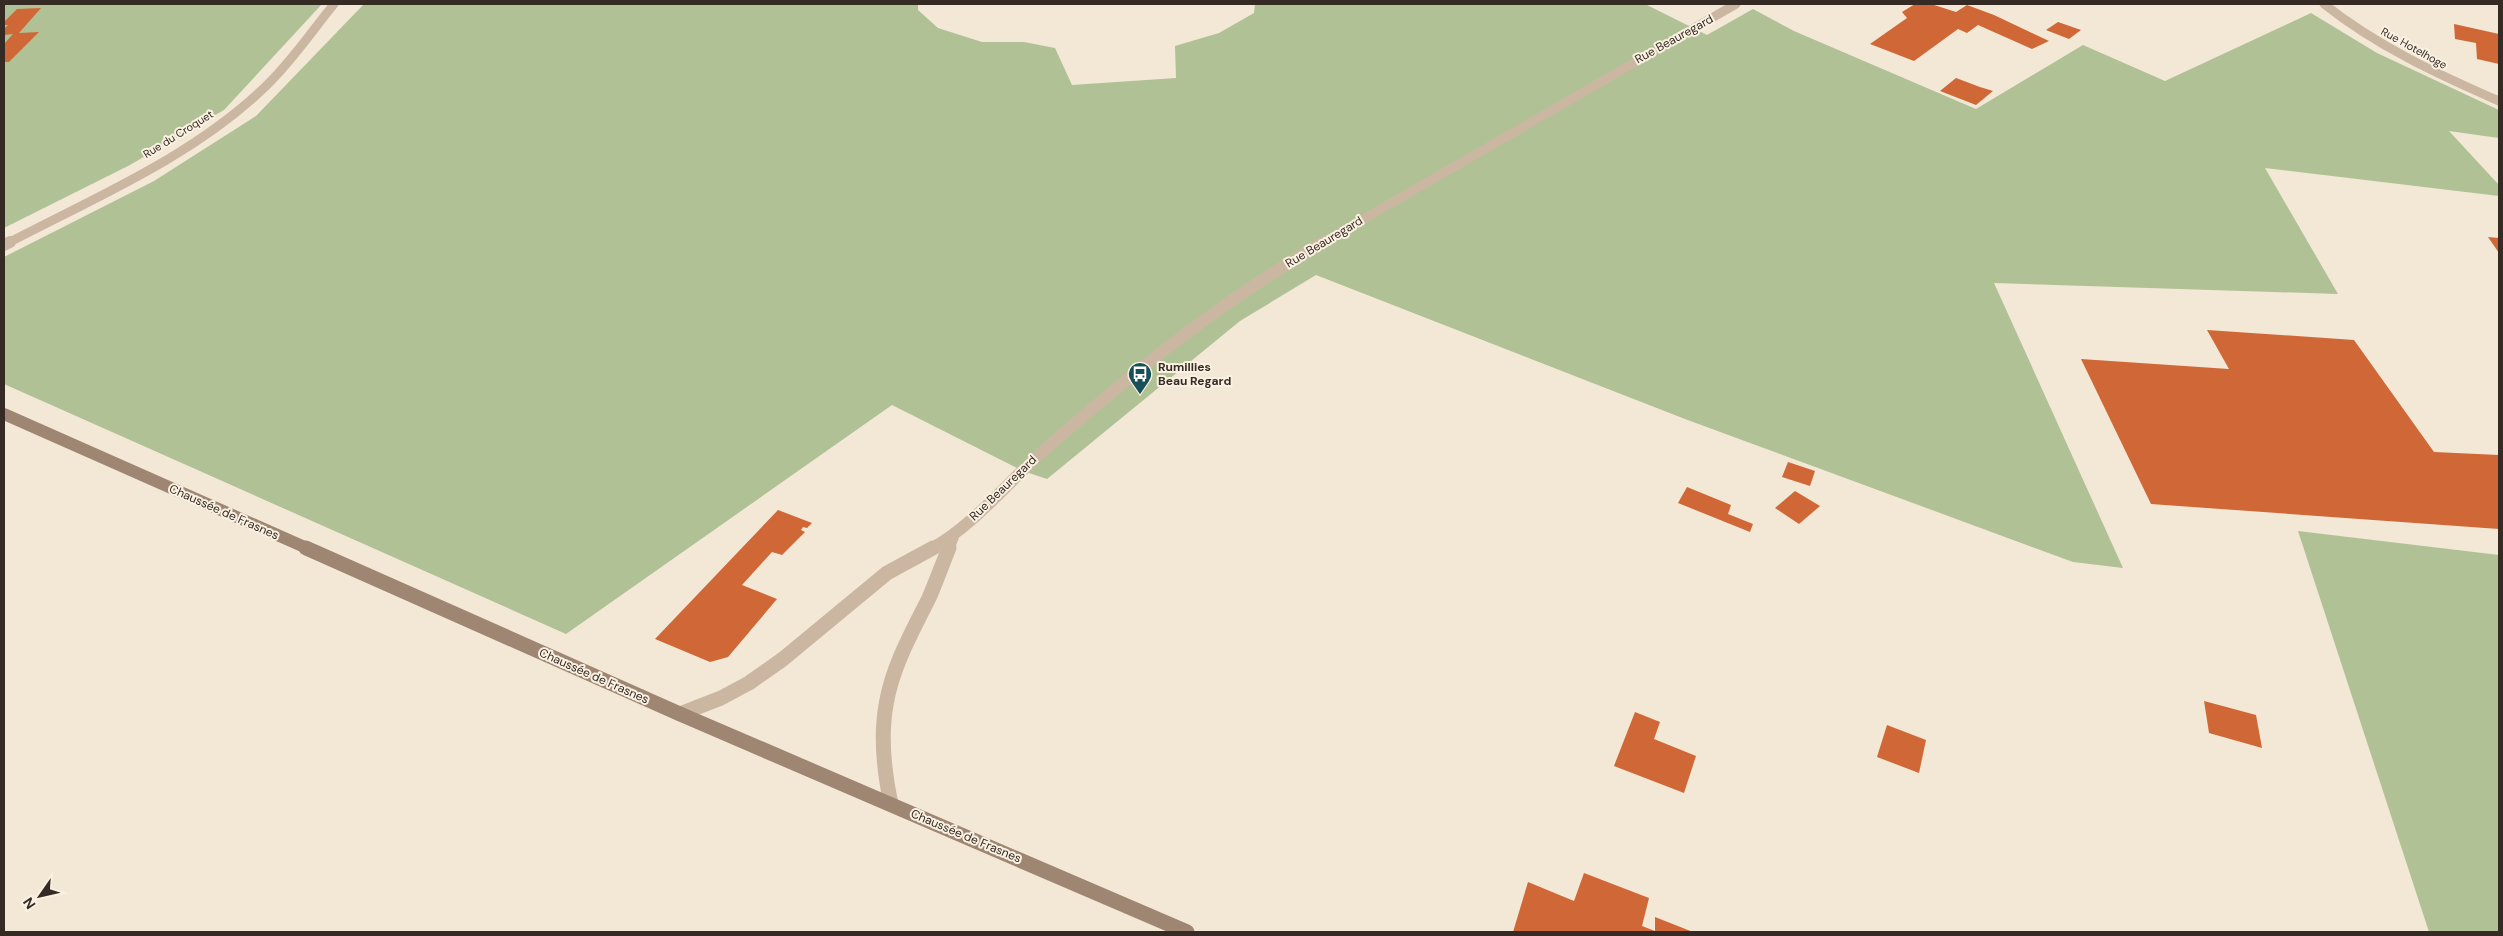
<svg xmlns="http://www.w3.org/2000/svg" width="2503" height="936" viewBox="0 0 2503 936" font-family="'DM Sans',sans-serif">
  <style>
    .green { fill: #b0c295 }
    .building { fill: #d06737 }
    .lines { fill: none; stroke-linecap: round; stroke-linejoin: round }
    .street-far2 { stroke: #cbb7a1; stroke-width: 9 }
    .street-far1 { stroke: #cbb7a1; stroke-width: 12 }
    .street { stroke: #cbb7a1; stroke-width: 15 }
    .secondary-far1 { stroke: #9f8673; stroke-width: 12 }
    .secondary { stroke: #9f8673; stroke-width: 15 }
    .labels { text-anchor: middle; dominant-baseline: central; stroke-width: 4; stroke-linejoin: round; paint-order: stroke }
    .far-street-label { font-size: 11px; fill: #352b24; stroke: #faf1e2 }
    .street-label { font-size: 12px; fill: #352b24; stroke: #faf1e2 }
    .poi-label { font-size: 12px; font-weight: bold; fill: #352b24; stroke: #faf1e2; text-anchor: start }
  </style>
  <rect width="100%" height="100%" fill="#f3e7d6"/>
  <g class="green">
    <polygon points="4,4 322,4 224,110 130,165 4,228"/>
    <polygon points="364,4 918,4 918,10 938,28 982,42 1024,42 1055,48 1072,85 1176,78 1175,46 1219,33 1254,13 1255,4 1645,4 1707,35 1753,9 1794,31 1976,109 2083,45 2165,81 2311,13 2377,53 2499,110 2499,138 2449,131 2499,185 2499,196 2265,168 2338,294 1994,283 2123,568 2073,562 1685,419 1316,275 1240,321 1047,479 1023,471 892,405 566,634 4,384 4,257 154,181 256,116"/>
    <polygon points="2298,531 2499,555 2499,932 2429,932"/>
  </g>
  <g class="building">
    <polygon points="1915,4 1931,4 1956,12 1967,5 1994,15 2049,41 2032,49 1978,25 1967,33 1958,29 1914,61 1870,44 1907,18 1902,12"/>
    <polygon points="41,8 19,33 39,32 9,62 4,62 4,44 13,34 4,35 4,29 8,25 4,25 4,22 17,9"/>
    <polygon points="2058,22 2081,30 2069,39 2046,30"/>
    <polygon points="2454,24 2499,34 2499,64 2477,59 2476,43 2455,39"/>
    <polygon points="1956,78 1980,87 1993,91 1976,105 1940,91"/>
    <polygon points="2488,237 2499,238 2499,253"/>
    <polygon points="2207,330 2354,340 2434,452 2499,455 2499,529 2151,504 2081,359 2229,369"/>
    <polygon points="1788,462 1815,471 1810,486 1782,477"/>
    <polygon points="1687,487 1731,505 1728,514 1753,524 1750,532 1678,503"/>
    <polygon points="1795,491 1820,506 1799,524 1775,508"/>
    <polygon points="778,510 812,523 807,528 803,527 801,530 805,532 782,555 772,552 742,585 777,599 728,657 710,662 655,639"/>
    <polygon points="2204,701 2256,715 2262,748 2209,733"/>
    <polygon points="1635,712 1660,722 1654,739 1696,756 1684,793 1614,766"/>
    <polygon points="1887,725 1926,740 1919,773 1877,757"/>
    <polygon points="1584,873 1649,898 1642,926 1655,931 1655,917 1693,932 1513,932 1528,882 1574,901"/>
  </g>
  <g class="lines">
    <g class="street-far2">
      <path d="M 2324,4 C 2377,46 2437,74 2499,101"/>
      <path d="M 8,243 C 96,197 194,156 266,86 C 292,61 312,31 334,4"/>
      <polyline points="1322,243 1736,4"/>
    </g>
    <g class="street-far1">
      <polyline points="4,245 10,242"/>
      <path d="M 931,549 C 976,524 1010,479 1050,445 C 1136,370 1224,299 1324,242"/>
      <polyline points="948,549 953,537"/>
    </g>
    <g class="street">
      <polyline points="680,714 721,698 749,683 783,659 887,573 933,548"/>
      <path d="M 891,804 C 884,771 880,738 886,705 C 892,667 912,632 929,598 C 936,582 942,565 949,548"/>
    </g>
    <polyline class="secondary-far1" points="4,414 309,549"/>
    <polyline class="secondary" points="306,548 680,714 1187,932"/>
  </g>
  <defs>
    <g id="bus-pin" transform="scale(1.25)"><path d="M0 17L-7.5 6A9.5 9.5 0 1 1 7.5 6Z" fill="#175059" stroke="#faf1e2"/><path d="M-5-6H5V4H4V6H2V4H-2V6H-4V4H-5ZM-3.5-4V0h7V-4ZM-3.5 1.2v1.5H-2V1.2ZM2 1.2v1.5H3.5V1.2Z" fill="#fff"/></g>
  </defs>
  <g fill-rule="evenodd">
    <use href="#bus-pin" x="1140" y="374"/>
  </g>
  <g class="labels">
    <g class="far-street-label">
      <text transform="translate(2414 48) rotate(29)">Rue Hotelhoge</text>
      <text transform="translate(178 134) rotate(-32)">Rue du Croquet</text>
    </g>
    <g class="street-label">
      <text transform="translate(1674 39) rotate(-29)">Rue Beauregard</text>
      <text transform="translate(1324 242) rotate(-31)">Rue Beauregard</text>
      <text transform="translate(1003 488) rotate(-44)">Rue Beauregard</text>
      <text transform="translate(224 512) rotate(24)">Chaussée de Frasnes</text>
      <text transform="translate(594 676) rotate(24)">Chaussée de Frasnes</text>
      <text transform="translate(966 836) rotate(23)">Chaussée de Frasnes</text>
    </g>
    <g class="poi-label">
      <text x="1158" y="367">Rumillies<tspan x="1158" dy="14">Beau Regard</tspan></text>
    </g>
  </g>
  <rect width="2503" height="936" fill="none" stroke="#352b24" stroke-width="10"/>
  <g transform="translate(40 896) rotate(236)" stroke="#faf1e2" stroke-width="4" paint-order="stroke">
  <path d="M0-4L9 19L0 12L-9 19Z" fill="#352b24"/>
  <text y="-8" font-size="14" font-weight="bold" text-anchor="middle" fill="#352b24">N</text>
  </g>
</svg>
